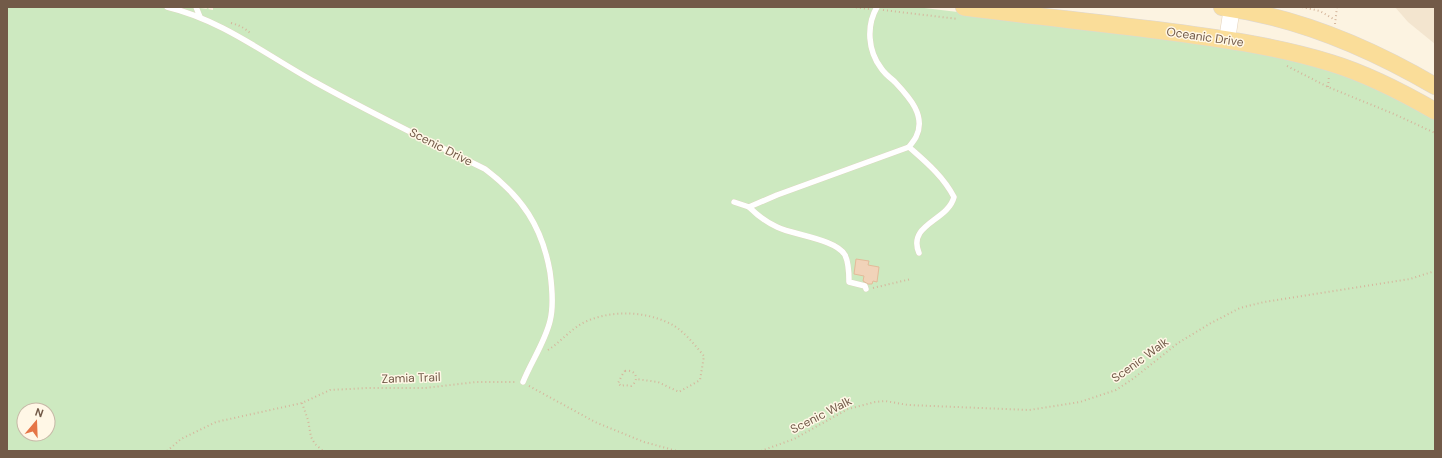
<svg xmlns="http://www.w3.org/2000/svg" width="1442" height="458" viewBox="0 0 1442 458" font-family="'DM Sans',sans-serif">
  <style>
    .residential { fill: #f3e5cf }
    .green { fill: #cde9c0; fill-rule: evenodd }
    .building { fill: #f1d3b9; stroke: #e3bb99 }
    .lines { fill: none; stroke-linecap: round; stroke-linejoin: round }
    .lane-casing { stroke: #dfd0bd; stroke-width: 6 }
    .secondary-casing { stroke: #e4d1bb; stroke-width: 17 }
    .primary-casing { stroke: #ddd7d3; stroke-width: 18 }
    .path { stroke: #d5b69c; stroke-width: 2; stroke-dasharray: 1 3; stroke-linecap: butt }
    .lane { stroke: #fff; stroke-width: 5.5 }
    .secondary { stroke: #fff; stroke-width: 16 }
    .primary { stroke: #fadd99; stroke-width: 17 }
    .labels { text-anchor: middle; dominant-baseline: central; stroke-width: 3; stroke-linejoin: round; paint-order: stroke }
    .street-label { font-size: 12px; fill: #725a48; stroke: #fff7e6 }
  </style>
  <rect width="100%" height="100%" fill="#fcf3e1"/>
  <polygon class="residential" points="1395,7 1435,7 1435,44 1408,22"/>
  <path class="green" d="M 7,7 L 193,7 L 207,9 L 206,7 L 210,7 L 208,9 L 213,10 L 213,7 L 916,7 L 1123,32 L 1269,52 L 1366,82 L 1435,118 L 1435,451 L 7,451 ZM 24,410 L 48,410 L 48,434 L 24,434 Z"/>
  <polygon class="building" points="856,259 869,261 868,265 879,267 877,282 873,281 872,284 868,284 863,281 864,276 854,274"/>
  <g class="lines">
    <g class="lane-casing">
      <g id="lane">
        <path d="M 167,7 C 222,20 266,55 315,82 C 371,113 428,141 485,169 C 522,197 542,226 550,272 C 552,287 554,306 550,321 C 545,342 531,362 523,382"/>
        <polyline points="196,7 200,17"/>
        <path d="M 909,147 C 926,162 943,176 954,197 C 948,221 907,224 919,253"/>
        <path d="M 734,202 L 749,207 L 777,195 L 909,147 C 911,144 914,141 916,137 C 927,115 908,96 894,81 C 889,77 884,73 881,68 C 868,51 866,26 877,7"/>
        <path d="M 749,207 C 757,215 766,222 777,227 C 793,235 836,239 845,255 C 849,263 849,273 849,282 L 865,286 L 866,289"/>
      </g>
    </g>
    <g class="secondary-casing">
      <polyline id="secondary" points="1227,40 1232,7"/>
    </g>
    <g class="primary-casing">
      <g id="primary">
        <path d="M 964,7 C 1033,16 1102,23 1171,32 C 1225,39 1279,47 1331,63 C 1367,74 1402,92 1435,111"/>
        <path d="M 1222,7 C 1297,17 1370,48 1435,86"/>
      </g>
    </g>
    <g class="path">
      <polyline points="852,7 869,9"/>
      <polyline points="1302,7 1320,11 1335,20"/>
      <polyline points="883,10 958,19"/>
      <path d="M 231,23 C 239,25 245,28 251,34"/>
      <polyline points="1335,24 1337,7"/>
      <polyline points="1287,66 1328,87 1394,114 1435,133"/>
      <polyline points="1328,87 1329,76"/>
      <polyline points="873,288 911,279"/>
      <path d="M 548,350 C 561,342 571,328 587,321 C 613,310 645,311 671,324 C 684,331 694,344 704,356 L 700,380 L 679,392 L 658,382 L 636,379"/>
      <path d="M 625,371 C 636,369 640,380 631,386 L 625,385 L 621,386 L 618,383 C 620,380 622,374 625,371 Z"/>
      <polyline points="529,386 595,422 644,442 677,451"/>
      <polyline points="302,403 308,420 311,437 315,444 323,451"/>
      <polyline points="167,451 181,439 216,422 302,403 330,390 368,388 425,388 476,382 516,382"/>
      <polyline points="761,451 794,439 848,409 875,402 885,401 908,405 1029,410 1080,402 1116,390 1134,378 1178,343 1211,323 1240,308 1264,302 1410,279 1435,271"/>
    </g>
    <use href="#lane" class="lane"/>
    <use href="#secondary" class="secondary"/>
    <use href="#primary" class="primary"/>
  </g>
  <g class="labels">
    <g class="street-label">
      <text transform="translate(1205 37) rotate(8)">Oceanic Drive</text>
      <text transform="translate(441 147) rotate(27)">Scenic Drive</text>
      <text transform="translate(1140 360) rotate(-36)">Scenic Walk</text>
      <text transform="translate(411 378) rotate(-2)">Zamia Trail</text>
      <text transform="translate(821 415) rotate(-27)">Scenic Walk</text>
    </g>
  </g>
  <rect width="1442" height="458" fill="none" stroke="#725a48" stroke-width="16"/>
  <g transform="translate(36 422) rotate(19)"><circle r="19" fill="#fff7e6" stroke="#c7b8a7"/>
  <path d="M0-3L7 15L0 10L-7 15Z" fill="#e57546"/>
  <text y="-6" font-size="11" font-weight="bold" text-anchor="middle" fill="#725a48">N</text>
  </g>
</svg>
